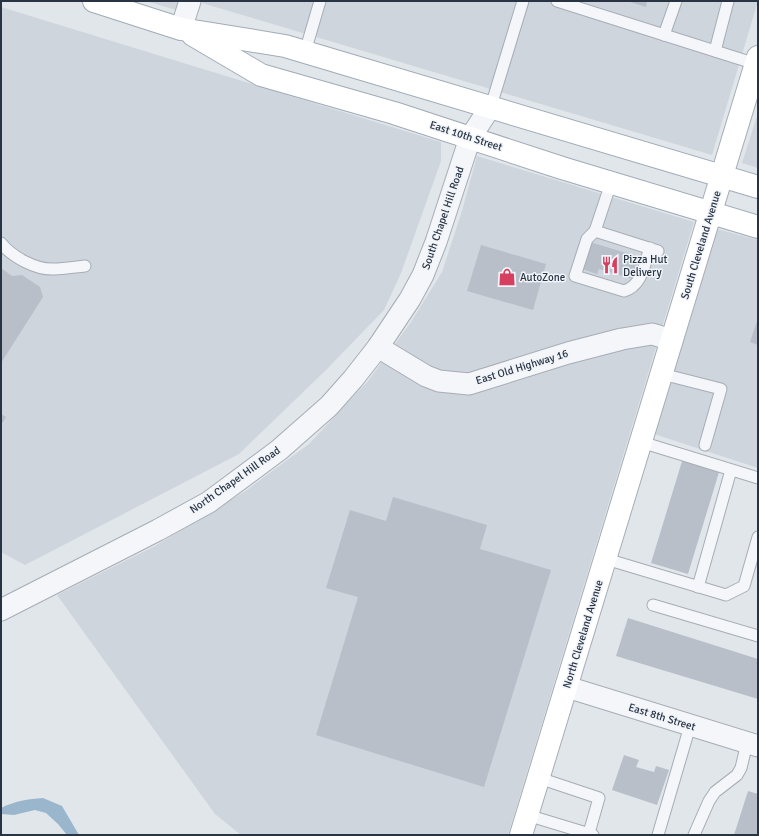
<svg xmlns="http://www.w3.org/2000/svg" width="759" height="836" viewBox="0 0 759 836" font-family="Signika,sans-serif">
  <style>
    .built { fill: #cfd5dd }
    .water { fill: #9ab6cd }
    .building { fill: #b8bfc9 }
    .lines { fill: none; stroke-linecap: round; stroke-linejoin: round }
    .lane-casing { stroke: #a6adb6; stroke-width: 13 }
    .street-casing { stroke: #a6adb6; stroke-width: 23 }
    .secondary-casing { stroke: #a6adb6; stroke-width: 24 }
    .primary-casing { stroke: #a0abb7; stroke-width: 24 }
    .lane { stroke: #f4f6f9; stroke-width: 11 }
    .street { stroke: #f4f6f9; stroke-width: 21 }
    .secondary { stroke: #fff; stroke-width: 22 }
    .primary { stroke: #fff; stroke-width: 22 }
    .labels { text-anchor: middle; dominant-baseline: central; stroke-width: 3; stroke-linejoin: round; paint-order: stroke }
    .street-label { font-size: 11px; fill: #283444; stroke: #f1f4f8 }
    .poi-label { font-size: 11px; fill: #283444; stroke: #f1f4f8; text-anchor: start }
  </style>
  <rect width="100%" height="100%" fill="#e1e6eb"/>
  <g class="built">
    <polygon points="146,1 179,1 176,10"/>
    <polygon points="203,1 758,1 712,155 202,3"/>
    <polygon points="1,7 441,142 441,161 401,273 384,310 326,370 239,454 25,565 1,552"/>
    <polygon points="758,113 758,168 742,163"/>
    <polygon points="477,156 694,222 508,835 241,835 215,814 57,595 155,546 244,492 309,444 368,381 411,322 442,272 462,211"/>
    <polygon points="717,229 758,240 758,468 654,434"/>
  </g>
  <path class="water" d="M 43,798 L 62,806 L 79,835 L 67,835 L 58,824 L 46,813 L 35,810 L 14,815 L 1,814 L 1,808 C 15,801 28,799 43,798 Z"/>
  <g class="building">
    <polygon points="627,1 647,1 646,7"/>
    <polygon points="590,242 636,256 639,260 633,279 599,269 597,274 582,269"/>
    <polygon points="481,245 546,264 533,310 467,291"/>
    <polygon points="1,268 12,276 22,275 40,287 43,297 1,363"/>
    <polygon points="758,318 758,345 750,342"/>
    <polygon points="1,414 6,417 1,425"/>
    <polygon points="683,458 720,469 688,574 651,563"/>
    <polygon points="393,497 487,525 480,549 551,570 484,787 316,735 358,597 326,588 350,510 386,521"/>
    <polygon points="628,618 758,659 758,699 616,656"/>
    <polygon points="624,755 639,760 636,767 654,772 656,766 669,770 657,805 612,790"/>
    <polygon points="748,791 758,794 758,835 734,835"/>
  </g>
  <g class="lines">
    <g class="lane-casing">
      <g id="lane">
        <polyline points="557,1 756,64"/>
        <polyline points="664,35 676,1"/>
        <polyline points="715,51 728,1"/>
        <polyline points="305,52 320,1"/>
        <polyline points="491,106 523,1"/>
        <polyline points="611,183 595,231 658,251"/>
        <path d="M 595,231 L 587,239 L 575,276 L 624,291 C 643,285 644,264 650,248"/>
        <path d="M 1,243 C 12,257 36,270 54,269 C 64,269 75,267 85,266"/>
        <polyline points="662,374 721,389 705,445"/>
        <polyline points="641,442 758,478"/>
        <polyline points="606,559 726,595 744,586 758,537"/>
        <polyline points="698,587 731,470"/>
        <polyline points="653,605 758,636"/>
        <polyline points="539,778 599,798 589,833"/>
        <polyline points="527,815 593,835"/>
        <polyline points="658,835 690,726"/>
        <polyline points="694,835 709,801 715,792 737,775 741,768 747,743"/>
      </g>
    </g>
    <g class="street-casing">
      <g id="street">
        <polyline points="181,29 190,1"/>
        <polyline points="378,347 426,376 439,381 469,384 568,353 622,339 652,334 672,340"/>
        <polyline points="1,610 158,530 209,502 279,450 329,406 353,379 378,347 410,299 423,275 436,242 470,138 491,106"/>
        <polyline points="567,687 758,746"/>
      </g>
    </g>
    <g class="secondary-casing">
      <polyline id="secondary" points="521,835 758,57"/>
    </g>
    <g class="primary-casing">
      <g id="primary">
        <polyline points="94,1 181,29 285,46 758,187"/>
        <polyline points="193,35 261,75 394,113 562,168 758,227"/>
      </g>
    </g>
    <use href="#lane" class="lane"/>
    <use href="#street" class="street"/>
    <use href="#secondary" class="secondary"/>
    <use href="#primary" class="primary"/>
  </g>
  <defs>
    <g id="restaurant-bare" transform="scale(1.38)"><path d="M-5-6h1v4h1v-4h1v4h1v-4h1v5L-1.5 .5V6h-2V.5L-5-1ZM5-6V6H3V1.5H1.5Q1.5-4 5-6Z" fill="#d73f61" stroke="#f1f4f8" stroke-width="2.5" paint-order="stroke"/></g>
    <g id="shop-bare" transform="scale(1.38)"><path d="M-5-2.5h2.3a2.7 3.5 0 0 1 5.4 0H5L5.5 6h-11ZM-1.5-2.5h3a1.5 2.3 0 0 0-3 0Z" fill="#d73f61" stroke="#f1f4f8" stroke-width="2.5" paint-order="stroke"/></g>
  </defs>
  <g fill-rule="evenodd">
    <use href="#restaurant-bare" x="610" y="265"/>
    <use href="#shop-bare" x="507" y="277"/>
  </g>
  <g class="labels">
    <g class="street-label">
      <text transform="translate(466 136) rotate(18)">East 10th Street</text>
      <text transform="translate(443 218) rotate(-71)">South Chapel Hill Road</text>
      <text transform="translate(701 245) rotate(-73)">South Cleveland Avenue</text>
      <text transform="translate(522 367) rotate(-17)">East Old Highway 16</text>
      <text transform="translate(235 480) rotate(-35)">North Chapel Hill Road</text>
      <text transform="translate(583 634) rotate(-73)">North Cleveland Avenue</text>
      <text transform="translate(662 717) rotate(17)">East 8th Street</text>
    </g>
    <g class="poi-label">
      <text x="623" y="259">Pizza Hut<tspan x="623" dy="13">Delivery</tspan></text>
      <text x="520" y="277">AutoZone</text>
    </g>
  </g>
  <rect width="759" height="836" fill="none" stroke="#283444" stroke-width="4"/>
</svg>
